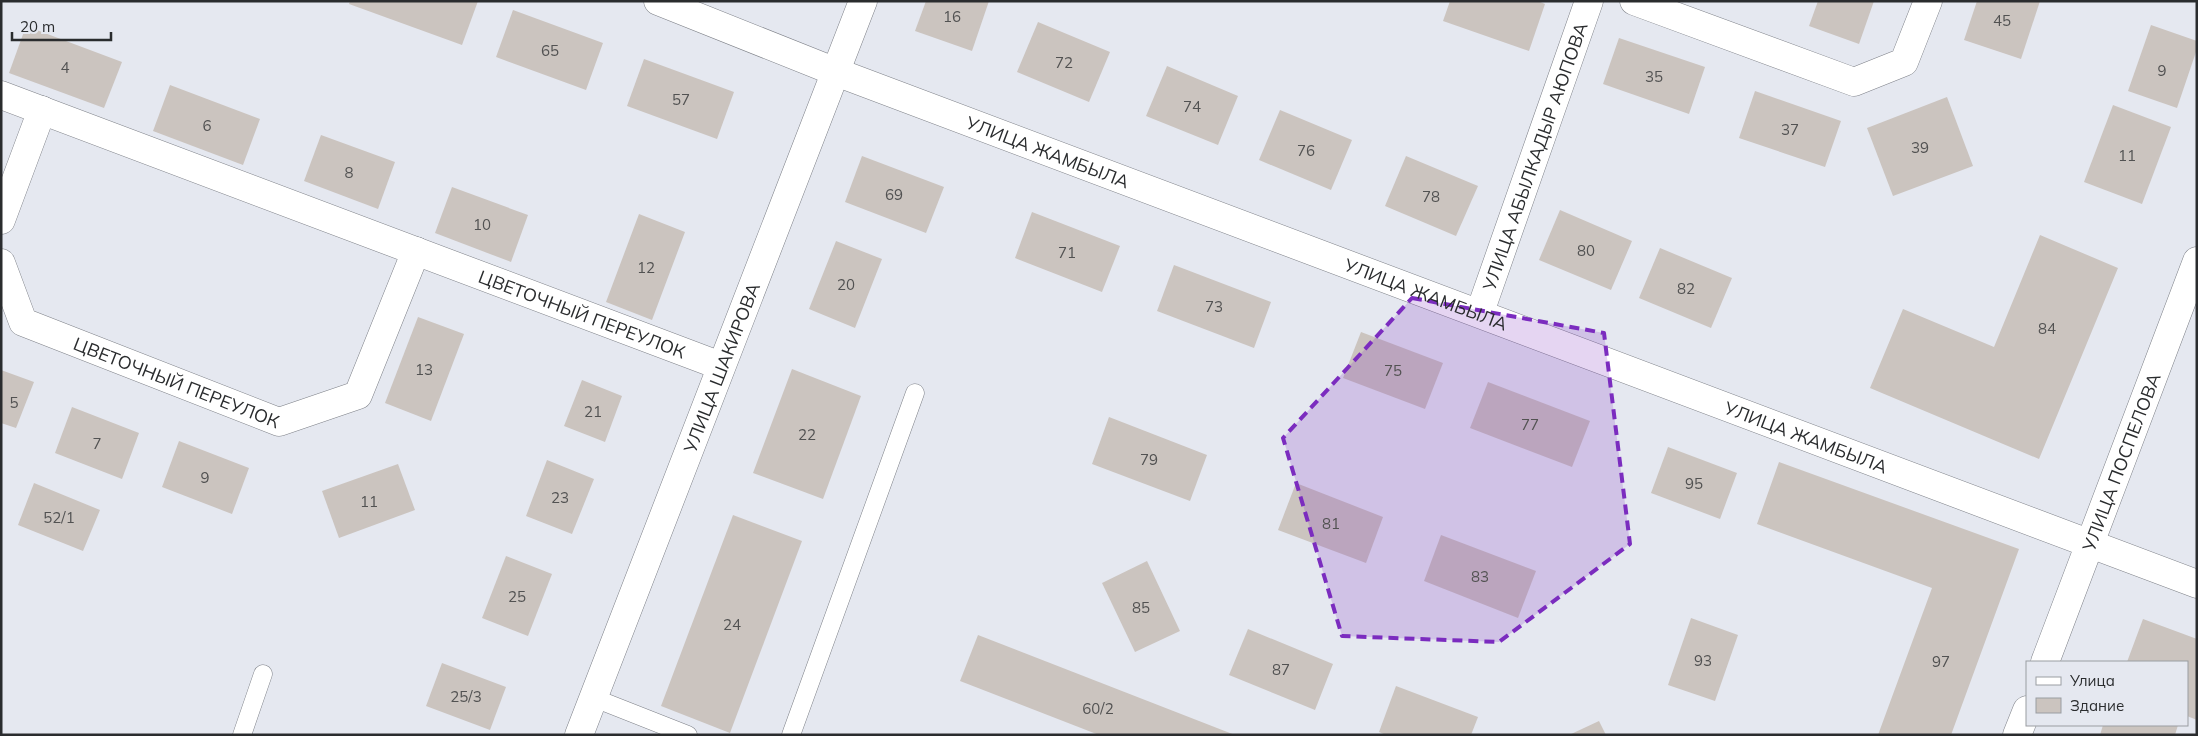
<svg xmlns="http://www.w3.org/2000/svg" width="2198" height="736" viewBox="0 0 2198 736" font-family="Mulish,sans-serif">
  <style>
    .building { fill: #cbc4bf }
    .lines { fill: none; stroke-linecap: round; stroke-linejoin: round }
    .service-casing { stroke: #7e8188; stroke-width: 19 }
    .minor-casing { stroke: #7e8188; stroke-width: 29 }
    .tertiary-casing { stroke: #7e8188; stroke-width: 29 }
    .service { stroke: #fff; stroke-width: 18 }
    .minor { stroke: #fff; stroke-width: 28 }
    .tertiary { stroke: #fff; stroke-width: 28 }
    .marked { fill: #7b2cbf; fill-opacity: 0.2; stroke: #7b2cbf; stroke-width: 4; stroke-dasharray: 10 6; stroke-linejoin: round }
    .labels { text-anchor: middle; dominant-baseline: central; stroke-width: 4; stroke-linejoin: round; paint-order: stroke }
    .number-label { font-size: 15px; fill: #525252 }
    .street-label { font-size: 18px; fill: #2a2c2e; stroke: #e5e8f0 }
  </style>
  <rect width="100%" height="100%" fill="#e5e8f0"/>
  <g class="building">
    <polygon points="350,1 478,1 462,45 349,4"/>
    <polygon points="926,1 989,1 972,51 915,31"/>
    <polygon points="1450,1 1538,1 1545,4 1529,51 1443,21"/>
    <polygon points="1818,1 1874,1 1859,44 1809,26"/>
    <polygon points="1977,1 2040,1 2021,59 1964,40"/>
    <polygon points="513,10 603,43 586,90 496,57"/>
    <polygon points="1038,22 1110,52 1089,102 1017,72"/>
    <polygon points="2151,25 2197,41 2197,49 2177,108 2128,91"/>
    <polygon points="26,26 122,62 104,108 9,73"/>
    <polygon points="1619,38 1705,67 1689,114 1603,84"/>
    <polygon points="644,59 734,92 717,139 627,106"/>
    <polygon points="1167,66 1238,96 1218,145 1146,116"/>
    <polygon points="170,85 260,119 243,165 153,131"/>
    <polygon points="1755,91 1841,121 1825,167 1739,138"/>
    <polygon points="1947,97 1973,166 1893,196 1867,128"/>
    <polygon points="2113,105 2171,127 2142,204 2084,182"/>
    <polygon points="1280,110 1352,140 1331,190 1259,160"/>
    <polygon points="321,135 395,162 378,209 304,181"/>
    <polygon points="862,156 944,187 926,233 845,202"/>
    <polygon points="1406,156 1478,186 1456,236 1385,206"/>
    <polygon points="452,187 528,215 511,262 435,233"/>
    <polygon points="1560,210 1632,241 1611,290 1539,260"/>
    <polygon points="1032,212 1120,246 1102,292 1015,258"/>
    <polygon points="639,214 685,232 652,320 606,302"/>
    <polygon points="2040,235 2118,268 2039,459 1870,388 1903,309 1994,347"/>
    <polygon points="836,241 882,259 855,328 809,309"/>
    <polygon points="1660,248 1732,278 1711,328 1639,298"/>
    <polygon points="1174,265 1271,302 1254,348 1157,311"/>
    <polygon points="418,317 464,334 431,421 385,403"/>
    <polygon points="1361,332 1443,363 1425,409 1343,378"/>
    <polygon points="792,369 861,396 823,499 753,473"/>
    <polygon points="1,370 34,382 16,428 1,423"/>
    <polygon points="582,380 622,396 605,442 564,426"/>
    <polygon points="1488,382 1590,421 1572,467 1470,428"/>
    <polygon points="72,407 139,433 122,479 55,453"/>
    <polygon points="1109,417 1207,455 1190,501 1092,464"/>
    <polygon points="179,441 249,468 232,514 162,487"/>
    <polygon points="1668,447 1737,473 1720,519 1651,493"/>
    <polygon points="547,460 594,479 572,534 526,516"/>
    <polygon points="1779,462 2019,549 1951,735 1878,735 1932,588 1757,524"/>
    <polygon points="398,464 415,510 339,538 322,491"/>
    <polygon points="34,483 100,510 83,551 18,525"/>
    <polygon points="1296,483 1383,517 1366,563 1278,530"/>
    <polygon points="733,515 802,541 730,733 661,706"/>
    <polygon points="1441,535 1536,571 1518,618 1424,581"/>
    <polygon points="506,556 552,574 528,636 482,618"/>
    <polygon points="1147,561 1180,631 1135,652 1102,583"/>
    <polygon points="1691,618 1738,635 1715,701 1668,685"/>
    <polygon points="2143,619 2197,639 2197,720 2187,716 2187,662 2127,662"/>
    <polygon points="1248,629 1333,664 1315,710 1229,675"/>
    <polygon points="978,635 1235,735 1099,735 960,681"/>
    <polygon points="442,663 506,687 490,730 426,706"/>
    <polygon points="1396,686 1478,717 1471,735 1386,735 1379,732"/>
    <polygon points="1599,721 1606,735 1569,735"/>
    <polygon points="2103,725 2178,725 2175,735 2100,735"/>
  </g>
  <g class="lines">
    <g class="service-casing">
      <g id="service">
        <polyline points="594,698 688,735"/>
        <polyline points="242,735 263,674"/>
        <polyline points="791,735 915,393"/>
      </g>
    </g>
    <g class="minor-casing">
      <g id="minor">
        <path id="s1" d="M 658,1 L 836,72 L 2197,584"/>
        <polyline points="1634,1 1854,82 1904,62 1928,1"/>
        <path id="s2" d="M 1,95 L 721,366"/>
        <polyline points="1,220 42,110"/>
        <path id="s3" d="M 1,263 L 23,322 L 279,422 L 358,395 L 416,251"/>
        <path id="s4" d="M 1480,312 L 1589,1"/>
      </g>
    </g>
    <g class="tertiary-casing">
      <g id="tertiary">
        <path id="s5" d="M 2045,662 L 2197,261"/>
        <path id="s6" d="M 579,735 L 863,1"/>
        <polyline points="2017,735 2027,710"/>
      </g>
    </g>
    <use href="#service" class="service"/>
    <use href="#minor" class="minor"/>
    <use href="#tertiary" class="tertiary"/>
  </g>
  <path class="marked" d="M 1412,298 L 1604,333 L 1630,544 L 1499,642 L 1342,636 L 1283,438 Z"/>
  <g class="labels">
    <g class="number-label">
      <text x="952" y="16">16</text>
      <text x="2002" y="20">45</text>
      <text x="550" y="50">65</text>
      <text x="1064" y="62">72</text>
      <text x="65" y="67">4</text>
      <text x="2162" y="70">9</text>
      <text x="1654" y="76">35</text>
      <text x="681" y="99">57</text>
      <text x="1192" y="106">74</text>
      <text x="207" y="125">6</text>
      <text x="1790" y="129">37</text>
      <text x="1920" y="147">39</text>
      <text x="1306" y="150">76</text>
      <text x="2127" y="155">11</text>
      <text x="349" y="172">8</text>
      <text x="894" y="194">69</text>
      <text x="1431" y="196">78</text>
      <text x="482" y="224">10</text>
      <text x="1586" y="250">80</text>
      <text x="1067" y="252">71</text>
      <text x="646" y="267">12</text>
      <text x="846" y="284">20</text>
      <text x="1686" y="288">82</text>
      <text x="1214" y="306">73</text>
      <text x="2047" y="328">84</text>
      <text x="424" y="369">13</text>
      <text x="1393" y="370">75</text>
      <text x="14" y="402">5</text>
      <text x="593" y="411">21</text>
      <text x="1530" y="424">77</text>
      <text x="807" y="434">22</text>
      <text x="97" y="443">7</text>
      <text x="1149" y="459">79</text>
      <text x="205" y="477">9</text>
      <text x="1694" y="483">95</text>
      <text x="560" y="497">23</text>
      <text x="369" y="501">11</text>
      <text x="59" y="517">52/1</text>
      <text x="1331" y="523">81</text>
      <text x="1480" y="576">83</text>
      <text x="517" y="596">25</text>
      <text x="1141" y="607">85</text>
      <text x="732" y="624">24</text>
      <text x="1703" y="660">93</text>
      <text x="1941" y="661">97</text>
      <text x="1281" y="669">87</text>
      <text x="466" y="696">25/3</text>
      <text x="1098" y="708">60/2</text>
    </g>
    <g class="street-label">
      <text stroke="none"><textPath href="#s1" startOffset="418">УЛИЦА ЖАМБЫЛА</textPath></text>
      <text stroke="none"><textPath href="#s4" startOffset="165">УЛИЦА АБЫЛКАДЫР АЮПОВА</textPath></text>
      <text stroke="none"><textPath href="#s1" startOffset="822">УЛИЦА ЖАМБЫЛА</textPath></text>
      <text stroke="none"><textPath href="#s2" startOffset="621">ЦВЕТОЧНЫЙ ПЕРЕУЛОК</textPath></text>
      <text stroke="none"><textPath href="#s6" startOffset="394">УЛИЦА ШАКИРОВА</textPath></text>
      <text stroke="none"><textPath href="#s3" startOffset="228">ЦВЕТОЧНЫЙ ПЕРЕУЛОК</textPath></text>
      <text stroke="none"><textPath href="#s1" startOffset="1228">УЛИЦА ЖАМБЫЛА</textPath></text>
      <text stroke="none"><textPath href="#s5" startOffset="214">УЛИЦА ПОСПЕЛОВА</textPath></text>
    </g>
  </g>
  <rect width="2198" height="736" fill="none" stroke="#2a2c2e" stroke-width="5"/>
  <rect x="2026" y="661" width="162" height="65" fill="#e5e8f0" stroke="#9a9da2"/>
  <rect x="2036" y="677" width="25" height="8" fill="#ffffff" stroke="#9a9da2"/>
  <text x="2070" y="686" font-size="15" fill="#2a2c2e">Улица</text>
  <rect x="2036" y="698" width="25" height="15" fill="#cbc4bf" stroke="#9a9da2"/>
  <text x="2070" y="711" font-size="15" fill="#2a2c2e">Здание</text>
  <path d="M12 32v8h99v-8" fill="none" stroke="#2a2c2e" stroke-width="2.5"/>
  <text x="20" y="32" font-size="15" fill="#2a2c2e" stroke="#e5e8f0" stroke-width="4" paint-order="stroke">20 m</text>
</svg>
